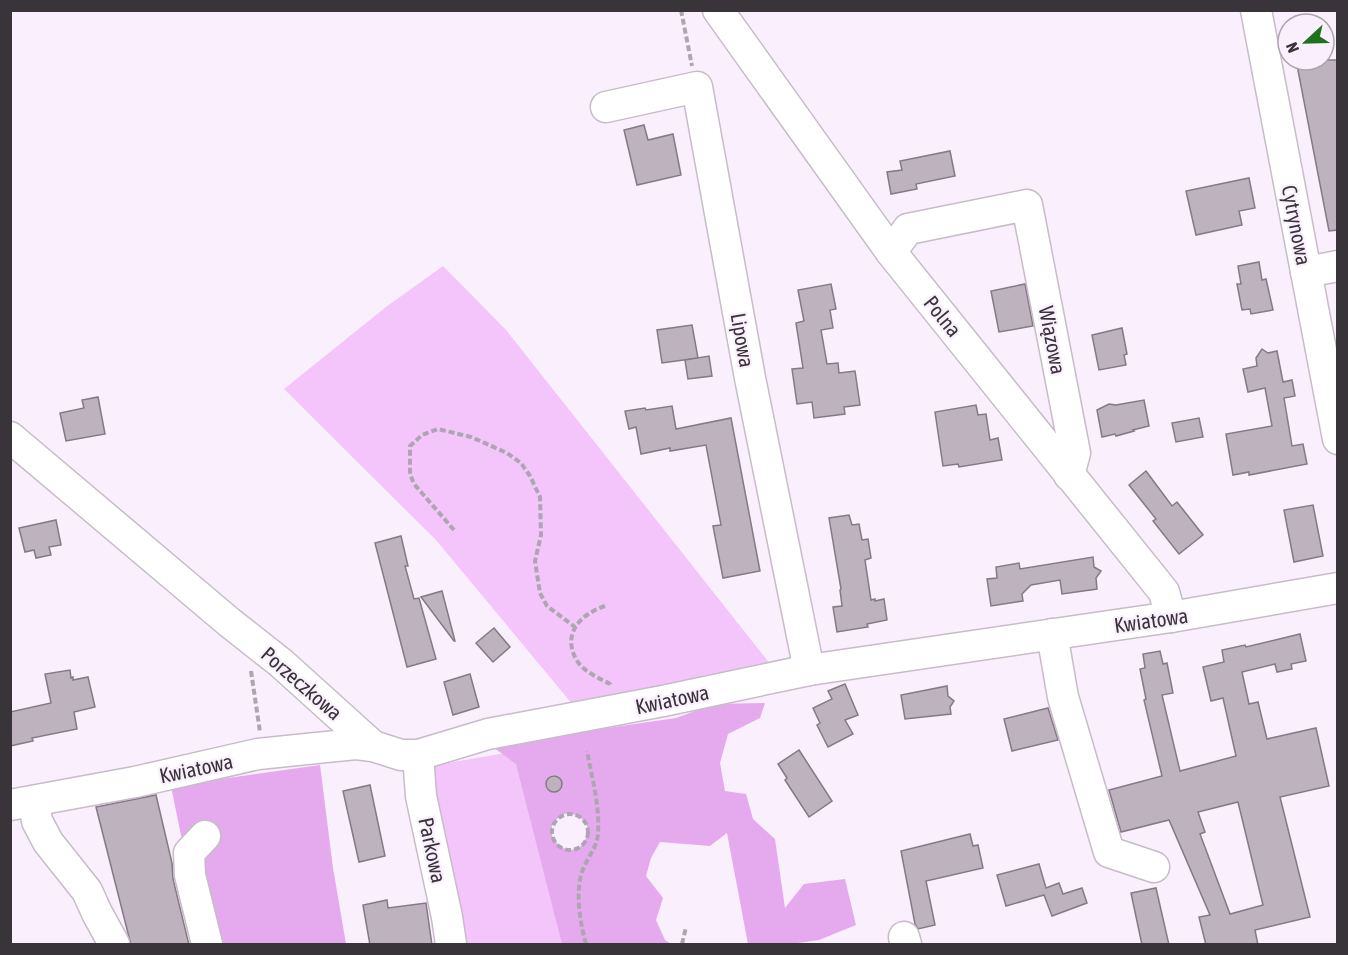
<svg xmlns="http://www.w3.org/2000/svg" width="1348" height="955" viewBox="0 0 1348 955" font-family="'Asap Condensed',sans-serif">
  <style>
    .green { fill: #f3c5fa }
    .forest { fill: #e5aaed; fill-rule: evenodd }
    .building { fill: #bdb2be; stroke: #847a85; stroke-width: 1.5; fill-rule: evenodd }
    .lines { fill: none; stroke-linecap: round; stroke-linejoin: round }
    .minor-casing { stroke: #c7bcc8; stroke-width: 33 }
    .path { stroke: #ada5af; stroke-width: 4; stroke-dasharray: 6 3; stroke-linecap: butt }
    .minor { stroke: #fff; stroke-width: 30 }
    .labels { text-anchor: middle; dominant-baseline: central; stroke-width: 4.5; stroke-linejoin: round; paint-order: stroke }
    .street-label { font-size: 21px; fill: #383439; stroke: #faeffc }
  </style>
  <rect width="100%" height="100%" fill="#faeffc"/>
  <g class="green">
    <polygon points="443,266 506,330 771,665 573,705 436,540 284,389 386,307"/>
    <polygon points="518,751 563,944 464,944 455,881 430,766"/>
  </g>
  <g class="forest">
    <path d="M 765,703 L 760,718 L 728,734 L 720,763 L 725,791 L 746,794 L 753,819 L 775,839 L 785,908 L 804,884 L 845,879 L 856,925 L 819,940 L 791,944 L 748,944 L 727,833 L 710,846 L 660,842 L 651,858 L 646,876 L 663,898 L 656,920 L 665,940 L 671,944 L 562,944 L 516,764 L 490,745 L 676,718 L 714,704 ZM 552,775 C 557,776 559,777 562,781 L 560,789 C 548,797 540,783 552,775 ZM 567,813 C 581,815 592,824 586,838 C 573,870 528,828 567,813 Z"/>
    <polygon points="320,765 333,868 346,944 203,944 171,786"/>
  </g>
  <g class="building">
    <polygon points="1296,60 1338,60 1338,230 1329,231"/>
    <polygon points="644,125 648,140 673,134 681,175 637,185 624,130"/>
    <polygon points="950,151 955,176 916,184 917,189 891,194 887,172 902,170 900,161"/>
    <polygon points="1249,178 1255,208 1239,211 1242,225 1196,235 1186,191"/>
    <polygon points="1259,262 1262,280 1266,279 1273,310 1251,314 1250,309 1242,310 1237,284 1241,284 1238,266"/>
    <polygon points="831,284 836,309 830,310 833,328 821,330 827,364 838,363 839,373 855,371 860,405 844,407 845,414 814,418 812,402 797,404 792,369 803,368 796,323 804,321 798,290"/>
    <polygon points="1025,284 1033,326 999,332 991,291"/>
    <polygon points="692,325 698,358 662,363 657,330"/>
    <polygon points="1122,328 1127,354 1124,355 1126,365 1099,370 1092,335"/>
    <polygon points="1262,349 1268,353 1277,351 1283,382 1292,380 1295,396 1284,398 1292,446 1303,444 1307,464 1249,475 1249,472 1233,475 1226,434 1272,426 1265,388 1248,392 1243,369 1257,366 1256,358"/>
    <polygon points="709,356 712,376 688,379 685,360"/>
    <polygon points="98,397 105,434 66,441 60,413 84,408 82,400"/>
    <polygon points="1144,400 1149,426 1133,430 1134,431 1116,436 1115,434 1102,437 1097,410 1109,404 1116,405"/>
    <polygon points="976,405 978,415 986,414 990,440 998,438 1002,460 959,467 958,464 943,466 935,412"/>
    <polygon points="672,406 676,429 731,418 760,571 723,578 713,526 721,525 706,445 670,451 670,448 641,454 636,427 629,429 625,411 645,408 646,410"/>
    <polygon points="1199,418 1203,437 1176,442 1172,423"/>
    <polygon points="1146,471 1172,506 1177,502 1203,535 1179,554 1153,521 1156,519 1129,485"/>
    <polygon points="1313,505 1323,556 1294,562 1284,510"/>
    <polygon points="849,515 852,525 859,524 862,540 868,539 871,558 865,560 871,600 875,599 875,601 884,599 887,620 867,624 868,627 837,632 833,607 842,606 840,590 841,589 829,518"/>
    <polygon points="56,520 61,545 49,547 51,555 36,558 34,550 25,552 19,528"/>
    <polygon points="401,536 408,566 405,566 414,599 419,598 436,659 407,667 375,543"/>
    <polygon points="1093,557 1094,567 1101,571 1096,578 1097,589 1062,594 1060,580 1031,585 1022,594 1023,601 991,606 987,579 997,578 996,567 1019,563 1020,569"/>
    <polygon points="442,591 455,641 454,641 421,597"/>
    <polygon points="494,628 510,647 493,662 476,643"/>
    <path d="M 1300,634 L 1306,661 L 1291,664 L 1292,669 L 1277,672 L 1275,664 L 1242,672 L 1249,704 L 1258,702 L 1267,739 L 1316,728 L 1329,786 L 1280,797 L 1310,917 L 1255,930 L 1258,945 L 1206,945 L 1199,917 L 1210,915 L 1169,820 L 1121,832 L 1109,790 L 1162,776 L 1144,700 L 1146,699 L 1140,669 L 1145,668 L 1143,654 L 1160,651 L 1163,664 L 1167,663 L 1173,693 L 1162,695 L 1180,771 L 1236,756 L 1223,698 L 1211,701 L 1203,667 L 1224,662 L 1222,650 L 1245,645 L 1246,647 ZM 1238,802 L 1263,905 L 1230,914 L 1200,834 L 1205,832 L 1198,812 Z"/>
    <polygon points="70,670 71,678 73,677 73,680 88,677 95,707 74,712 77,729 32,738 33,741 10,746 10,712 51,703 45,674"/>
    <polygon points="470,674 479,707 453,715 444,682"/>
    <polygon points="845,684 858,715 845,720 853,734 828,747 817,725 820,723 813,708 832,699 828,691"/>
    <polygon points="947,686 948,696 954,701 950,707 951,714 905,719 901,695"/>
    <polygon points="1048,708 1058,740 1012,751 1004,719"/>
    <polygon points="799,750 832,801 809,817 785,780 787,778 778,764"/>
    <circle cx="554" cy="784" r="8"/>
    <polygon points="370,785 385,856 359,862 343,791"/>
    <polygon points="156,795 172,863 173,879 189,945 131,945 96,807"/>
    <polygon points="970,834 973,846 978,845 983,868 926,881 935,925 918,929 915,924 901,851"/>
    <polygon points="1039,864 1046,888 1059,883 1063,894 1082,888 1087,903 1052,916 1044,895 1006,906 997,875"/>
    <polygon points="1156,888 1169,945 1142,945 1131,893"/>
    <polygon points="387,900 388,908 426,903 432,945 370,945 363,905"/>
  </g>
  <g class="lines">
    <g class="minor-casing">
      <g id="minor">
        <polyline points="718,10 891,252 1164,592 1171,617"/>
        <polyline points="1256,10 1338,439"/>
        <polyline points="606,107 697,87 750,378 809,670"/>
        <polyline points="891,252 908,229 1027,205 1075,453 1069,475"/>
        <polyline points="1306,272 1338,266"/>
        <polyline points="10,437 229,622 281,663 373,746"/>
        <polyline points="1052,634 1063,697 1109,852 1154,867"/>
        <polyline points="418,755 421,796 447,917 451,944"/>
        <polyline points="34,801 37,821 48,842 87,891 97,913 114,944"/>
        <polyline points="10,805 135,782 258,754 356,744 373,746 401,755 418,755 488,734 663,701 809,670 1171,617 1338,588"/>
        <polyline points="205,836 189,853 190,875 207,944"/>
        <polyline points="904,937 906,944"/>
      </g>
    </g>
    <g class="path">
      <polyline points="681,10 692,66"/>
      <polyline points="454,530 414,484 410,474 410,446 422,435 438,429 471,437 507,453 521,463 530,476 540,497 541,535 535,561 540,593 547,606 575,627"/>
      <path d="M 605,606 C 581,614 562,633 576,659 C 582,671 599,678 610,684 L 611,686"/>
      <polyline points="251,671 260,732"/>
      <circle cx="570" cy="832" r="18"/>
      <path d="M 586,944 C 580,923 574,888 584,867 C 589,855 597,847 598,834 C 600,806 592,778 587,751"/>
      <polyline points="682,944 686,927"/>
    </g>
    <use href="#minor" class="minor"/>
  </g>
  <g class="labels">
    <g class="street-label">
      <text transform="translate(1297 225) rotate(79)">Cytrynowa</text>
      <text transform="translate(943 316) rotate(51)">Polna</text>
      <text transform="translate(743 340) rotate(80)">Lipowa</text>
      <text transform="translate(1053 340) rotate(79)">Wiązowa</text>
      <text transform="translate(1151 620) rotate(-8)">Kwiatowa</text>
      <text transform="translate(302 683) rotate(41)">Porzeczkowa</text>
      <text transform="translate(672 699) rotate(-12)">Kwiatowa</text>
      <text transform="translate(196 768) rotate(-12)">Kwiatowa</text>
      <text transform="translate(433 850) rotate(78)">Parkowa</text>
    </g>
  </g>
  <rect width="1348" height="955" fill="none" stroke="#383439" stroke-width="24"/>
  <g transform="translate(1306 42) rotate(248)"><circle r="28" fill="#faeffc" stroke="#aca4ae" stroke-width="1.5"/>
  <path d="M0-4.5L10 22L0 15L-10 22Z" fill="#1f721b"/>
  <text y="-9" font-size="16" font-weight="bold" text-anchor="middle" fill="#383439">N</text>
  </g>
</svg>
